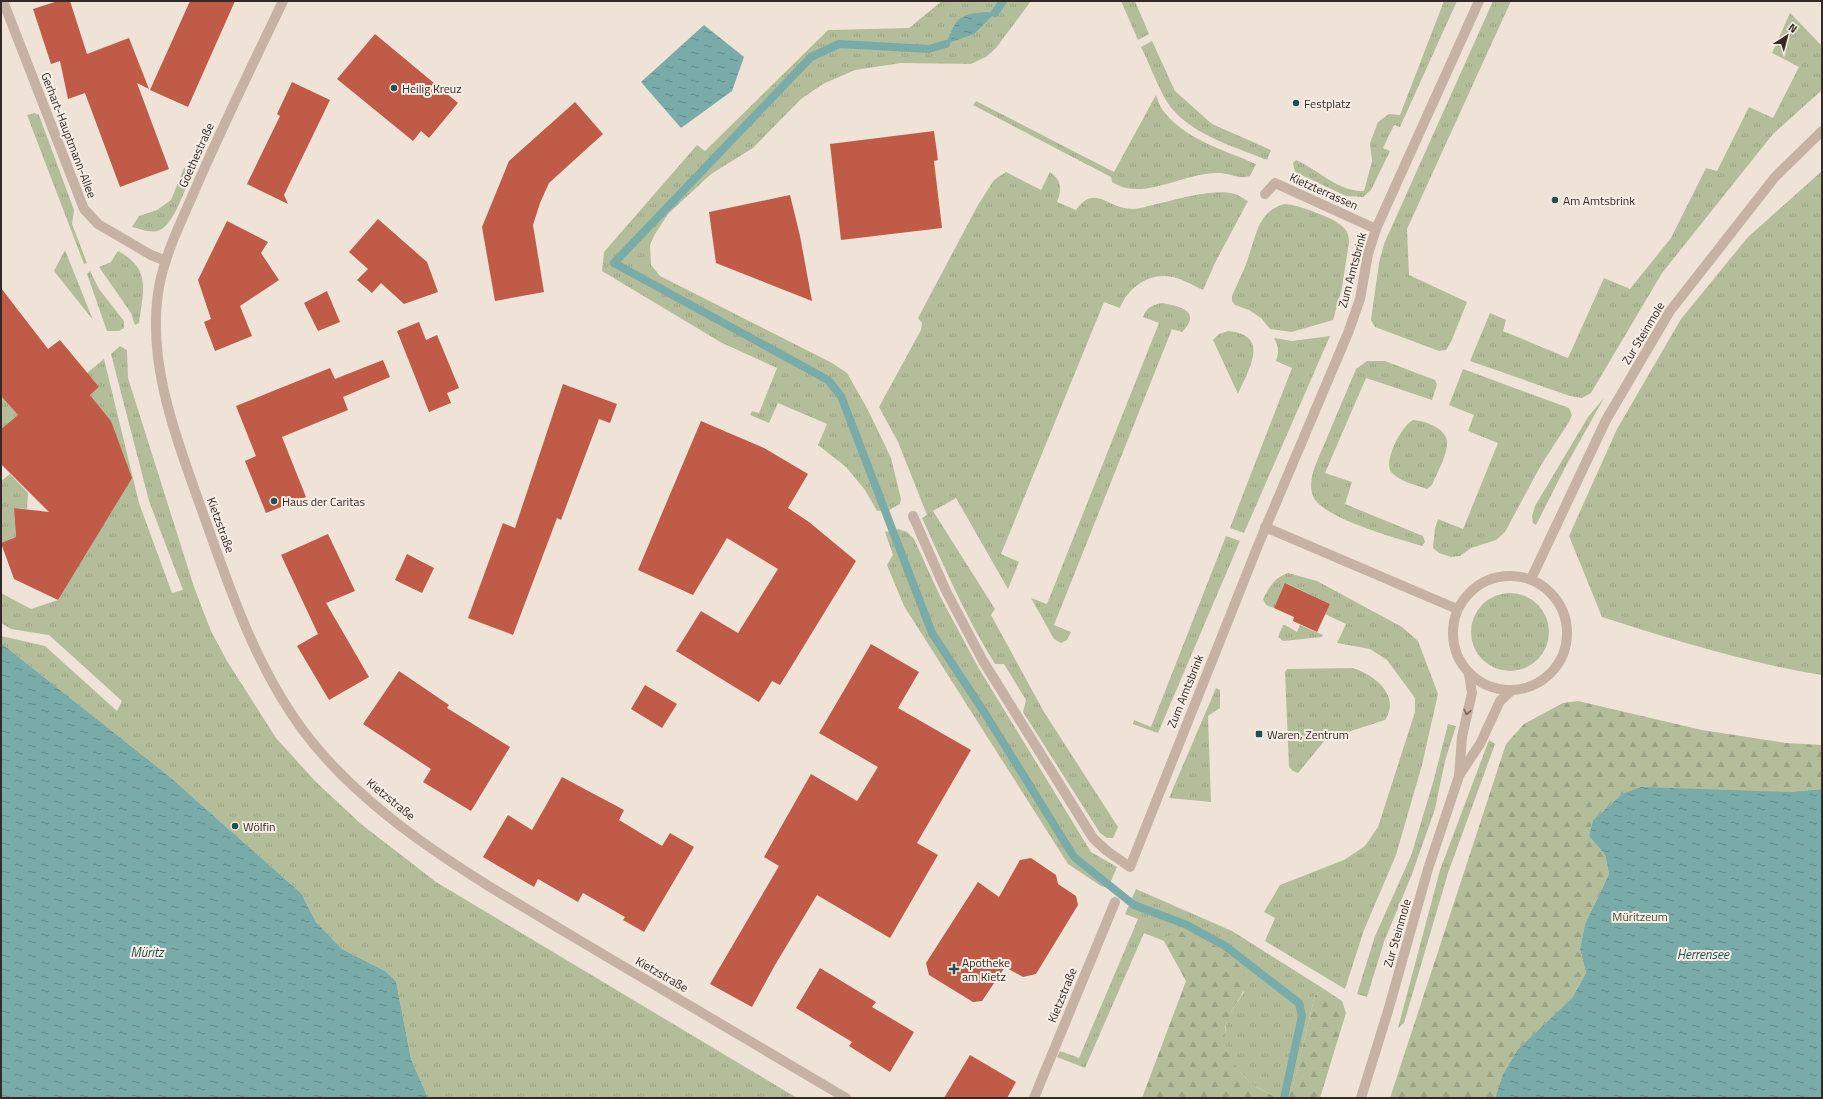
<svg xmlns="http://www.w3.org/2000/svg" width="1823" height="1099" viewBox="0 0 1823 1099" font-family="'Titillium Web',sans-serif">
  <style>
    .grass { fill: url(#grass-tufts) }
    .forest { fill: url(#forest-firs) }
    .water { fill: url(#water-ripples) }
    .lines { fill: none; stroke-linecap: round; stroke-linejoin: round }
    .stream { stroke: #79aba9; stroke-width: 8 }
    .building { fill: #bf5b47 }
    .minor { stroke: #c6b2a5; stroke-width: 10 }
    .tertiary { stroke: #c6b2a5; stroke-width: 10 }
    .oneway { stroke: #75675f }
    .poi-dot { fill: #1e5151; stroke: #f7ede4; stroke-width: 1.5 }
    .labels { text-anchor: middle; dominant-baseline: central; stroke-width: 4; stroke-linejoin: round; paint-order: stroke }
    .poi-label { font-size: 12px; fill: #332926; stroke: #f7ede4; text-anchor: start }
    .street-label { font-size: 12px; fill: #332926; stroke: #f7ede4 }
    .park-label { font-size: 12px; fill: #454f2b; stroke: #f7ede4 }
    .water-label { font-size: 13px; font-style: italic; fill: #1e5151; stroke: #f7ede4 }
  </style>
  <defs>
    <pattern id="grass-tufts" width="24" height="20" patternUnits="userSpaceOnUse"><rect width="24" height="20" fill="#b4bd9a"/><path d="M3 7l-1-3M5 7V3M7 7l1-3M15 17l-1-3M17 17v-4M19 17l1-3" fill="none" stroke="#9ba285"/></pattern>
    <pattern id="forest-firs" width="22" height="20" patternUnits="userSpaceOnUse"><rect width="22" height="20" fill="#b4bd9a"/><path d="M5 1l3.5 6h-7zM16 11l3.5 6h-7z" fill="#9ba285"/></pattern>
    <pattern id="water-ripples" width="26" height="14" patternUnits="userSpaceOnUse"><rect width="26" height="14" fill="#79aba9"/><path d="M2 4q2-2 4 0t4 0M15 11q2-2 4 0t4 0" fill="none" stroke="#648b89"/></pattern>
  </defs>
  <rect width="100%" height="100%" fill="#efe3d8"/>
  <g class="grass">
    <polygon points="942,1 1031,1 996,48 986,57 971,64 901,63 855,70 823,84 801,99 753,148 711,174 668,214 655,234 650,245 651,265 660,276 832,363 847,373 868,410 891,458 901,499 900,504 889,510 877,511 865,490 846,467 818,445 827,424 778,403 769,423 750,415 752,411 759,413 777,368 722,343 602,271 604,252 697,145 705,151 828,30 909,28"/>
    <polygon points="1121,1 1135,1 1149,34 1138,40"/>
    <path d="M 1444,1 L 1457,1 L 1400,127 L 1394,125 L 1383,148 L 1390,151 L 1371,190 L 1363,197 L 1346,196 L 1295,172 L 1293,163 L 1296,160 C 1319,170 1338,192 1364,191 L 1372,161 L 1370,143 L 1378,122 L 1389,114 L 1400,115 Z"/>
    <polygon points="1493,1 1511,1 1407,229 1409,275 1467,302 1451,342 1446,350 1439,351 1375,327 1371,320 1379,263 1384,244"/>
    <polygon points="1790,13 1822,46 1822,90 1773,134 1662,273 1591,393 1582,398 1570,396 1470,361 1490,313 1506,320 1503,331 1568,358 1604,278 1630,289 1671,238 1706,168 1717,171 1749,107 1773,118 1799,67 1772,53"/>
    <path d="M 1152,41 L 1175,91 L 1212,124 L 1271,150 L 1267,160 C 1233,146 1188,134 1167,102 C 1157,85 1150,65 1141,47 Z"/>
    <path d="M 1156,95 C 1158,100 1159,105 1162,109 C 1183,139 1224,150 1256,164 L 1250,176 C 1239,180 1228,172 1217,173 C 1188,173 1154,194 1126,188 C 1121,187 1116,184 1112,182 L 1111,177 L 973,105 L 976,101 L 1114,172 Z"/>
    <polygon points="34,113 39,115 74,210 72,224 87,263 84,264 27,115"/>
    <path d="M 184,168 L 187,170 L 190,178 C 184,191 174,223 160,230 C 152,234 140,229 132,227 L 139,216 L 157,210 L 171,200 Z"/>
    <path d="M 1822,171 L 1822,675 C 1747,663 1674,640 1602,617 L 1569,536 L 1617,429 L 1681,319 L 1748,237 Z"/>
    <path d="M 1006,172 L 1041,190 L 1050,172 C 1062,181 1062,189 1057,202 L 1076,210 C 1095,183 1107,209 1133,209 C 1139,209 1147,206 1153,205 C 1175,200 1214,188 1235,194 C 1239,195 1244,199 1248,201 L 1216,261 L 1203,290 C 1192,285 1178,276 1165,276 C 1145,275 1127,290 1120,308 L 1104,302 L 1001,554 L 1019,562 L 1008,589 L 956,498 L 933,511 L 995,609 L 991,615 L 1044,712 L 1118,827 L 1113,838 L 1107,838 L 1100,833 L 1023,712 L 1026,700 L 1004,664 L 995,664 C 966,618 945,568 922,518 L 927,515 L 898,442 L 879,407 L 921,330 L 922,323 L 918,318 L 978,205 L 994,180 Z"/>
    <path d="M 1284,204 C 1296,204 1335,218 1343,227 C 1348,232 1349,236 1349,242 L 1342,288 L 1333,320 L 1292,332 L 1270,329 L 1261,318 L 1249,310 L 1235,305 L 1232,301 L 1232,296 C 1238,282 1245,269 1249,255 C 1257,233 1258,212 1284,204 Z"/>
    <polygon points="65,250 93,320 54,271"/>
    <path d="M 118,251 C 152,269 143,291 139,323 L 135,325 L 131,313 L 99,267 L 111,262 Z"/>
    <polygon points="90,271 99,289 124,321 124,328 119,331 107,331 87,274"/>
    <path d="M 1162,303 C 1181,306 1202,312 1182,332 L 1172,329 L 1054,625 L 1071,632 L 1067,640 L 1061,643 L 1054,639 L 1031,598 L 1047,604 L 1159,323 L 1143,317 C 1147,307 1152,305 1162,303 Z"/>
    <path d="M 1228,331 C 1271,335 1249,369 1238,394 L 1213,340 L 1219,334 Z"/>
    <path d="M 1330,336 L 1244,533 L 1230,528 L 1292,368 L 1276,361 C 1279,352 1279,347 1274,338 L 1292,341 Z"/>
    <polygon points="120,346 127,350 128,378 194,587 211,631 227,661 276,738 315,781 361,824 436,882 797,1098 428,1098 411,1059 396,981 385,971 342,949 316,922 301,893 170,777 1,643 1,636 45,646 117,711 122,701 49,635 11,629 1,623 1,593 31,609 58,600 111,421 90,395 99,387 87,373 104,359 139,503 172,593 183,590 149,501 111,354"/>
    <path d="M 1367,361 L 1385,361 L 1435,380 L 1437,385 L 1432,400 L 1366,378 L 1325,473 L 1352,482 L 1345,504 L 1423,536 L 1425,542 L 1422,546 C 1399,539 1321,518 1313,496 C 1309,486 1312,475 1315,466 L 1356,369 Z"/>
    <polygon points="1463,369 1569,408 1572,415 1569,422 1541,465 1505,532 1496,540 1471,548 1460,556 1451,557 1439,553 1433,548 1435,528 1438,519 1463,529 1498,443 1468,431 1474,415 1449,405"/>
    <polygon points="1,396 18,415 1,429"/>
    <polygon points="1604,398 1567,464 1536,525 1533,523 1532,516 1535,506 1588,417"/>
    <path d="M 1413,420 C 1426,421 1450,429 1447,446 C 1445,459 1437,473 1432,485 L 1427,489 C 1416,485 1401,482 1392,473 C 1382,463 1401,426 1413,420 Z"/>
    <polygon points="10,474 28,493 27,509 14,508 16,537 1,543 1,481"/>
    <polygon points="898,529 907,532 914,539 940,596 978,667 1091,852 1117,867 1108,888 1101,886 1068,864 904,606 887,565 893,555 885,532"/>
    <polygon points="1226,536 1240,541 1158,733 1133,724 1134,720 1151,727"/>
    <path d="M 1288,573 L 1317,581 L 1402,627 L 1418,641 L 1438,694 L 1422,765 L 1396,855 L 1364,930 L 1345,989 L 1265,941 L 1275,918 L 1264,912 L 1280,885 L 1344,860 L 1365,846 L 1378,827 L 1415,712 L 1415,698 L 1387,660 L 1370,649 L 1337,643 L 1346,624 L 1325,614 L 1330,604 L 1286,583 L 1274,608 L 1266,605 L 1263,599 C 1270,586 1274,578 1288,573 Z"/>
    <circle cx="1510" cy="632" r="39"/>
    <polygon points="1283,625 1285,625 1297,632 1300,625 1323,635 1322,637 1283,641 1278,637"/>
    <path d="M 1353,668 C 1375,675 1401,696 1385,720 L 1326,739 L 1298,773 L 1293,771 L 1289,767 L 1285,672 L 1287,669 Z"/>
    <polygon points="1216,688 1220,690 1220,708 1208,716 1211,802 1169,798"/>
    <polygon points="1448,724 1456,726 1445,761 1435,809 1412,874 1384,942 1367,997 1357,994 1375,936 1411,856 1434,779"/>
    <polygon points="1489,740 1495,744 1448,873 1404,1023 1398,1028 1440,870"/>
    <polygon points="1136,889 1232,931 1324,989 1315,995 1292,1090 1277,1098 1251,1084 1231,1061 1224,1042 1227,1018 1244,992 1168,936 1164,941 1144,933 1085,1068 1057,1057 1060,1051 1079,1058 1138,919 1125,914"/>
  </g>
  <g class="forest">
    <polygon points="1578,701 1702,730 1786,743 1822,745 1822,789 1788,792 1622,794 1593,820 1589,836 1605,855 1609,874 1585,924 1580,949 1586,973 1572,998 1518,1049 1503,1074 1495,1098 1390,1098 1506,744 1524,724 1563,703"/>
    <path d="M 1185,930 C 1203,939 1235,953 1243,973 C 1250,992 1234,1003 1228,1018 C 1218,1043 1233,1066 1251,1083 C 1258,1089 1269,1093 1277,1098 L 1292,1090 L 1315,995 L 1324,989 L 1342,1001 L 1346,1013 L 1320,1098 L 1142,1098 L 1186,981 L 1164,941 L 1168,936 Z"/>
  </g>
  <g class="water">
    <path d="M 987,12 L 995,13 L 974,34 L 946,44 C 957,18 957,14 987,12 Z"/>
    <polygon points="704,25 744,57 732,91 681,128 641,82"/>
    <polygon points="1,643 170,777 301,893 316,922 342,949 385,971 396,981 411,1059 428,1098 1,1098"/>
    <polygon points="1641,787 1788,792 1822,789 1822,1098 1495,1098 1503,1074 1518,1049 1572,998 1586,973 1580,949 1585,924 1609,874 1605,855 1589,836 1593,820 1622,794"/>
  </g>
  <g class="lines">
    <g class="stream">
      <polyline points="995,13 1003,1"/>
      <polyline points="946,44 929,49 839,44 811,57 614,263 828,380 841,396 932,633 986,715 1074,857 1134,905 1187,925 1225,946 1299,1003 1302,1016 1284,1098"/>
    </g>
  </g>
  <g class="building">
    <polygon points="58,1 70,1 87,54 129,38 149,89 137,83 169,169 120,187 85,93 68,99 60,61 51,64 33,9"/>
    <polygon points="190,1 235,1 188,107 150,90"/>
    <polygon points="375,34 458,103 429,138 421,131 413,141 337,79"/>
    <polygon points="292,82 330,100 284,195 288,204 247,184 280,116 277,114"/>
    <polygon points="575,102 603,134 549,183 540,203 533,225 544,292 495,301 482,227 509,161"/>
    <polygon points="934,131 938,160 934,161 942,228 841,240 830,144"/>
    <polygon points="790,195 800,236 812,301 716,263 709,212"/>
    <polygon points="378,219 427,262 438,292 404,304 381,283 372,293 357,280 368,269 349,252"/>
    <polygon points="227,221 268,242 261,253 279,280 240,306 252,336 215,351 204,322 211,319 198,280"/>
    <polygon points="1,288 48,349 60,340 99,387 90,395 111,421 132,478 58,600 14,579 1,543 16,537 14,508 49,512 1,464 1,429 18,415 1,396"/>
    <polygon points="327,291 340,322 318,331 304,303"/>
    <polygon points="419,322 426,340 437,335 459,388 447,393 451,403 429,412 397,331"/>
    <polygon points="383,360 390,377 343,397 348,410 282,437 306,497 266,513 245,461 256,456 236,406 330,368 335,379"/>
    <polygon points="563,384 617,404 610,423 599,419 561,520 557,518 513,635 468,618 503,523 515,528"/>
    <polygon points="701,421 764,448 808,474 788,508 809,522 856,561 780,685 772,681 759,702 676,651 701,611 738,633 778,569 727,538 693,595 638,570"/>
    <polygon points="328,534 355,591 326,603 369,677 329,700 297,646 318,634 281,555"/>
    <polygon points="407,554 434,568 422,593 395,580"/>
    <polygon points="1285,583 1330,604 1317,632 1293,621 1294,617 1274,608"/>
    <polygon points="871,644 919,672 898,708 971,750 917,843 938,855 890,938 817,895 775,965 752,1007 710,984 779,866 764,857 811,774 857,801 878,767 819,733"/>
    <polygon points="399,671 449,705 447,708 510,747 471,811 423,782 431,769 363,724"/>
    <polygon points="645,685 677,704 662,728 631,709"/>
    <polygon points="562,777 624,810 619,820 662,846 670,833 694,847 644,932 623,920 625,917 583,893 578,902 538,879 534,887 483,857 508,815 532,830"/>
    <polygon points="1031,858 1056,875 1058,884 1076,896 1078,905 1036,974 1023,977 1005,967 982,1001 973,1002 929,975 926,963 978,882 999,897 1020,860"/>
    <polygon points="820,968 876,1002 872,1007 914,1032 890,1072 849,1046 852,1042 796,1008"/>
    <polygon points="970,1055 1016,1082 1007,1098 944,1098"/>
  </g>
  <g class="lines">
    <g class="minor">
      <polyline points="3,1 84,209 98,224 151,255 166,261"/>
      <path d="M 283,1 C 253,64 222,127 194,192 C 181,222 165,254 159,287 C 146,361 176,437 200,505 C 228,583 253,662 302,729 C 369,820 482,882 577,939 C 667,992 756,1045 846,1098"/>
      <polyline points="1265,194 1275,183 1376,229"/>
      <polyline points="913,516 946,591 983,661 1093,838 1107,851 1130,867 1259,543 1348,333 1360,299 1368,254 1376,229 1479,1"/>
      <polyline points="1265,527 1457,609"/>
      <polyline points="1034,1098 1115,902"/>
    </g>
    <g class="tertiary">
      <circle cx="1510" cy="633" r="57"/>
      <polyline points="1531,579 1606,420 1670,311 1775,177 1822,131"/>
      <polyline points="1460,774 1480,744 1500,701 1512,690"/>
      <polyline points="1361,1098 1388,1011 1428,869 1459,776 1462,737 1472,693 1469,674"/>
    </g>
  </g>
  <defs><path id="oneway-chevron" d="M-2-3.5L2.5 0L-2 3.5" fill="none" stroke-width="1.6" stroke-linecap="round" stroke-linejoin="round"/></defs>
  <use class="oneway" href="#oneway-chevron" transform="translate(1467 712) rotate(103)"/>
  <g class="poi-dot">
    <circle cx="394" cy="88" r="4"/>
    <circle cx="1296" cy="103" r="4"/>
    <circle cx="1555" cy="200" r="4"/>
    <circle cx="274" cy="501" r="4"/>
    <rect x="1255" y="730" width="8" height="8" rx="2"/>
    <circle cx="235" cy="826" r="4"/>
    <path d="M952 963h4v4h4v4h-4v4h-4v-4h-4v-4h4z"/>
  </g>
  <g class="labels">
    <g class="poi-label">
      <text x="402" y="88">Heilig Kreuz</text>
      <text x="1304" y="103">Festplatz</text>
      <text x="1563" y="200">Am Amtsbrink</text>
      <text x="282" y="501">Haus der Caritas</text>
      <text x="1267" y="734">Waren, Zentrum</text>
      <text x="243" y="826">Wölfin</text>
      <text x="962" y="962">Apotheke<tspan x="962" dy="14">am Kietz</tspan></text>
    </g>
    <g class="street-label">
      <text transform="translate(69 135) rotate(69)">Gerhart-Hauptmann-Allee</text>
      <text transform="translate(196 155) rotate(-66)">Goethestraße</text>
      <text transform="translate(1324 191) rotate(24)">Kietzterrassen</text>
      <text transform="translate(1352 270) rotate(-75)">Zum Amtsbrink</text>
      <text transform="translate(1643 333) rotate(-59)">Zur Steinmole</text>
      <text transform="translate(221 525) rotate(70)">Kietzstraße</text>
      <text transform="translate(1185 691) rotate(-68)">Zum Amtsbrink</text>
      <text transform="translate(391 799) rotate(39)">Kietzstraße</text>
      <text transform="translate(1397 933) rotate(-74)">Zur Steinmole</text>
      <text transform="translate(662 974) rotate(30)">Kietzstraße</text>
      <text transform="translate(1062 995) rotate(-68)">Kietzstraße</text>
    </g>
    <g class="park-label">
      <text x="1640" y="916">Müritzeum</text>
    </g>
    <g class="water-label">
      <text x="147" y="952">Müritz</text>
      <text x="1703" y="954">Herrensee</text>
    </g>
  </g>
  <rect width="1823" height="1099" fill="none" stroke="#332926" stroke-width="4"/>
  <g transform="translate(1787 36) rotate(36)" stroke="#f7ede4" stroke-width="3" paint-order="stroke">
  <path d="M0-3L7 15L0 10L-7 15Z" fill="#332926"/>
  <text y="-6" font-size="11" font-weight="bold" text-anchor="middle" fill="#332926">N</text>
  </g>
</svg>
